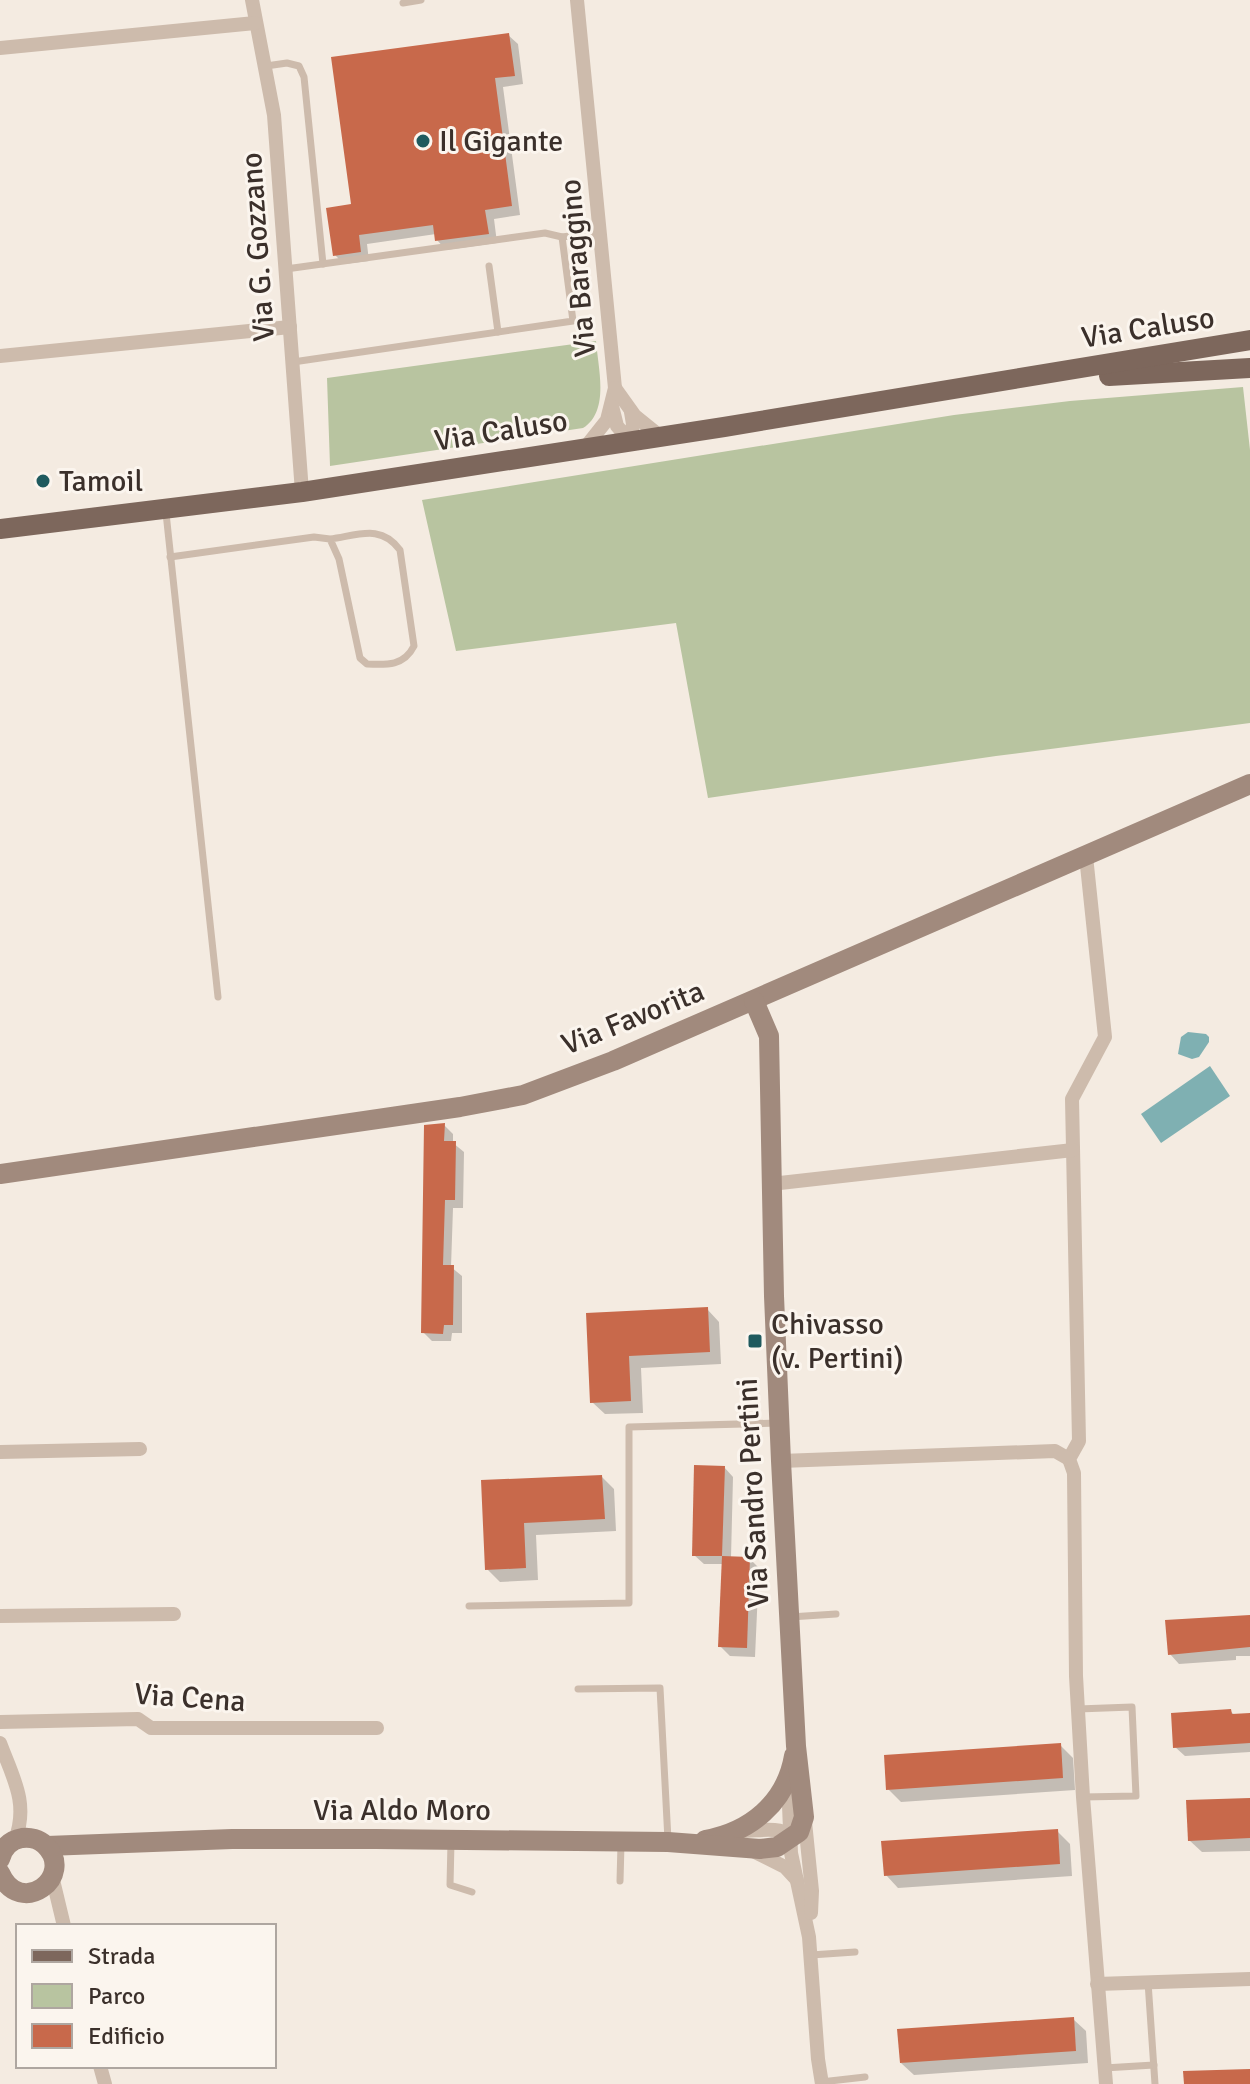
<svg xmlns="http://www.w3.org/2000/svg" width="1250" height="2084" viewBox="0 0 1250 2084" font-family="Signika,sans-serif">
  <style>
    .green { fill: #b8c4a0 }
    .water { fill: #7fb0b2 }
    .shadow { fill: #0003 }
    .building { fill: #c8694b }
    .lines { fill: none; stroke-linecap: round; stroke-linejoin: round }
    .lane { stroke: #cdbbac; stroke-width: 7 }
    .street { stroke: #cdbbac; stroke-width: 14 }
    .secondary { stroke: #a18a7d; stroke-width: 20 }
    .primary { stroke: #7d675c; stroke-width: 20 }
    .poi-dot { fill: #1f5a5e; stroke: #fbf5ee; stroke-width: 3 }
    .labels { text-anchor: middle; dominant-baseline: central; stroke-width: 6; stroke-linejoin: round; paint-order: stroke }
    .poi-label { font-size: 30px; fill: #3b302b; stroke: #fbf5ee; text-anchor: start }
    .street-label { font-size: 30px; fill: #3b302b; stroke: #fbf5ee }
  </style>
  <rect width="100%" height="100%" fill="#f4ebe1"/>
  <g class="green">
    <path d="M 596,341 C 598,368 610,411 583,428 L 330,466 L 327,378 Z"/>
    <polygon points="1243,387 1250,450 1250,723 996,756 708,798 676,623 456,651 422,500 954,415 1070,401"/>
  </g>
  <g class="water">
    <polygon points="1188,1032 1206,1034 1209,1037 1209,1042 1199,1057 1192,1059 1178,1054 1181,1037"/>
    <polygon points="1210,1066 1230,1096 1161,1143 1141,1114"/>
  </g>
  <g class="shadow">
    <polygon points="508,35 518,44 523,84 503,87 520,215 494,219 497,243 446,250 437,240 436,234 367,244 369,261 344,264 335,255 353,205"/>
    <polygon points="444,1125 453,1134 453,1143 464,1152 463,1208 453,1208 451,1267 462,1276 462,1333 452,1333 451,1341 432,1341 423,1332"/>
    <polygon points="707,1309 719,1322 721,1364 641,1368 643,1413 605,1414 592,1402 588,1315"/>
    <polygon points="724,1467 733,1477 731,1558 750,1559 759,1568 755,1657 730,1656 720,1646 724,1564 704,1564 694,1555"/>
    <polygon points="602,1477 614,1489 616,1531 536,1535 538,1580 500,1582 487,1569 483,1482"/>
    <polygon points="1250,1618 1250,1656 1236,1656 1236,1660 1179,1664 1170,1654"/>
    <polygon points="1230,1711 1236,1716 1250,1715 1250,1752 1185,1756 1175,1747"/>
    <polygon points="1060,1745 1073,1758 1075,1790 901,1802 888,1789"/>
    <polygon points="1250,1800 1250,1851 1202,1852 1189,1840"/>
    <polygon points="1057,1831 1070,1844 1072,1876 898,1888 886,1875"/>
    <polygon points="1073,2019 1086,2031 1088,2063 914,2075 901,2063"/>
  </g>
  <g class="building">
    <polygon points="509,33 515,76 495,78 512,206 485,210 489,234 435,241 433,225 359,235 361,252 333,256 326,208 351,204 331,57"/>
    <polygon points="445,1123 444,1141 456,1141 455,1200 445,1200 443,1265 454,1265 453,1325 444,1325 443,1334 421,1333 424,1125"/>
    <polygon points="708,1307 710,1352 629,1356 631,1401 590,1403 586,1313"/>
    <polygon points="694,1465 725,1466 722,1556 692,1556"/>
    <polygon points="602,1475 605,1519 524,1523 526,1568 485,1570 481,1480"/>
    <polygon points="722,1556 750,1557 747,1648 718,1647"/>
    <polygon points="1250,1615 1250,1647 1168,1655 1165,1620"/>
    <polygon points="1231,1709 1232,1714 1250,1713 1250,1743 1173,1748 1171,1713"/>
    <polygon points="1061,1743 1063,1778 886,1790 884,1755"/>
    <polygon points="1250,1798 1250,1838 1188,1841 1186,1800"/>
    <polygon points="1058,1829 1060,1864 884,1876 881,1841"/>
    <polygon points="1074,2017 1076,2051 900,2063 897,2029"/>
    <polygon points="1250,2069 1250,2084 1184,2084 1183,2071"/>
  </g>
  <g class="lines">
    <g class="lane">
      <polyline points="403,3 421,0"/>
      <polyline points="266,66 287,63 299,66 304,77 323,264"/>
      <polyline points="489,266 498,332"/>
      <polyline points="286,269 545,233 562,237 600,232"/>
      <polyline points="293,362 573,321 562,237"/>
      <polyline points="166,513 218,997"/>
      <path d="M 170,557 L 314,537 L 330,539 L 339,559 L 360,658 L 367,664 C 387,665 404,666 414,646 L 400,550 C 381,524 359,535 330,539"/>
      <polyline points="469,1606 629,1603 629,1427 778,1423"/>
      <polyline points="790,1617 836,1614"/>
      <polyline points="578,1689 660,1688 668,1840"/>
      <polyline points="1078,1709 1132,1707 1136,1796 1083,1797"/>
      <polyline points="451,1842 450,1885 472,1892"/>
      <polyline points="620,1881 621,1844"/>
      <polyline points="811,1955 855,1952"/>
      <polyline points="1148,1982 1155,2084"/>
      <polyline points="1104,2068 1154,2065"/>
      <polyline points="821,2082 865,2077"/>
    </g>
    <g class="street">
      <polyline points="252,0 274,115 302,492"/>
      <polyline points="577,0 615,388 607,420 584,449"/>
      <polyline points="0,48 255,23"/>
      <polyline points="0,356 290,327"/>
      <polyline points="615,388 635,416 661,437"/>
      <polyline points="612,406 617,426 630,441 633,424 631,412"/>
      <polyline points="1086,856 1105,1037 1072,1099 1079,1441 1069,1459 1074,1473 1076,1676 1083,1797 1106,2084"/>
      <polyline points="771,1184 1073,1150"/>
      <polyline points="0,1452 140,1449"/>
      <polyline points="781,1461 1055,1451 1069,1459"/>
      <polyline points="0,1616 174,1614"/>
      <polyline points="0,1722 138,1719 151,1728 377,1728"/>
      <path d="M 0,1743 C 13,1778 29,1803 15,1840"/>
      <polyline points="788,1782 791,1853 809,1937 818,2059 822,2084"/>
      <polyline points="805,1822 812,1891 811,1913"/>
      <path d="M 741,1831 C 761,1831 775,1826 794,1836"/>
      <polyline points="755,1852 785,1867 797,1880"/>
      <polyline points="52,1876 64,1926"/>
      <polyline points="1097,1984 1250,1979"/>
      <polyline points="100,2066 105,2084"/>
    </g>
    <g class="secondary">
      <polyline points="0,1174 460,1107 523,1095 613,1061 1250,784"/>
      <path d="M 705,1840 C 750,1832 786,1803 794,1756"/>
      <polyline points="47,1846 232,1839 376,1839 668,1842 760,1849 777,1847 799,1832 804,1817 796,1746 781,1461 774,1296 769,1036 754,1001"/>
      <path d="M 0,1859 C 3,1848 10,1840 22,1838 C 30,1837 39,1839 45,1845 C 77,1876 20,1919 0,1873"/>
    </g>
    <g class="primary">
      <polyline points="1109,376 1250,368"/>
      <polyline points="0,529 302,492 724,427 1250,340"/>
    </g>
  </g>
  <g class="poi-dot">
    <circle cx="423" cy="141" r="8"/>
    <circle cx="43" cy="481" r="8"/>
    <rect x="747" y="1333" width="16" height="16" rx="4"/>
  </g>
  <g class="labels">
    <g class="poi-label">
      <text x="439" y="141">Il Gigante</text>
      <text x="59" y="481">Tamoil</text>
      <text x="771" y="1324">Chivasso<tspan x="771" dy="34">(v. Pertini)</tspan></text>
    </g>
    <g class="street-label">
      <text transform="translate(258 247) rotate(-94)">Via G. Gozzano</text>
      <text transform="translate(578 268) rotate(-95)">Via Baraggino</text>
      <text transform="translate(1148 328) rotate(-9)">Via Caluso</text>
      <text transform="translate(501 431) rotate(-9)">Via Caluso</text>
      <text transform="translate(633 1018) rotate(-22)">Via Favorita</text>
      <text transform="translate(753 1493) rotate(-93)">Via Sandro Pertini</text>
      <text transform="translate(190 1698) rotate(4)">Via Cena</text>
      <text x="402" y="1810">Via Aldo Moro</text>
    </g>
  </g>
  <rect x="16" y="1924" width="260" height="144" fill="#fbf5ee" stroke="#aea6a0" stroke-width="2"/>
  <rect x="32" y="1950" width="40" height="12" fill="#7d675c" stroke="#aea6a0" stroke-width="2"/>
  <text x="88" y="1964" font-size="24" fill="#3b302b">Strada</text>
  <rect x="32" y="1984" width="40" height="24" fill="#b8c4a0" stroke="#aea6a0" stroke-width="2"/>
  <text x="88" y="2004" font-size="24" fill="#3b302b">Parco</text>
  <rect x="32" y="2024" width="40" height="24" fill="#c8694b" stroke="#aea6a0" stroke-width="2"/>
  <text x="88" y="2044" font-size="24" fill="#3b302b">Edificio</text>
</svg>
